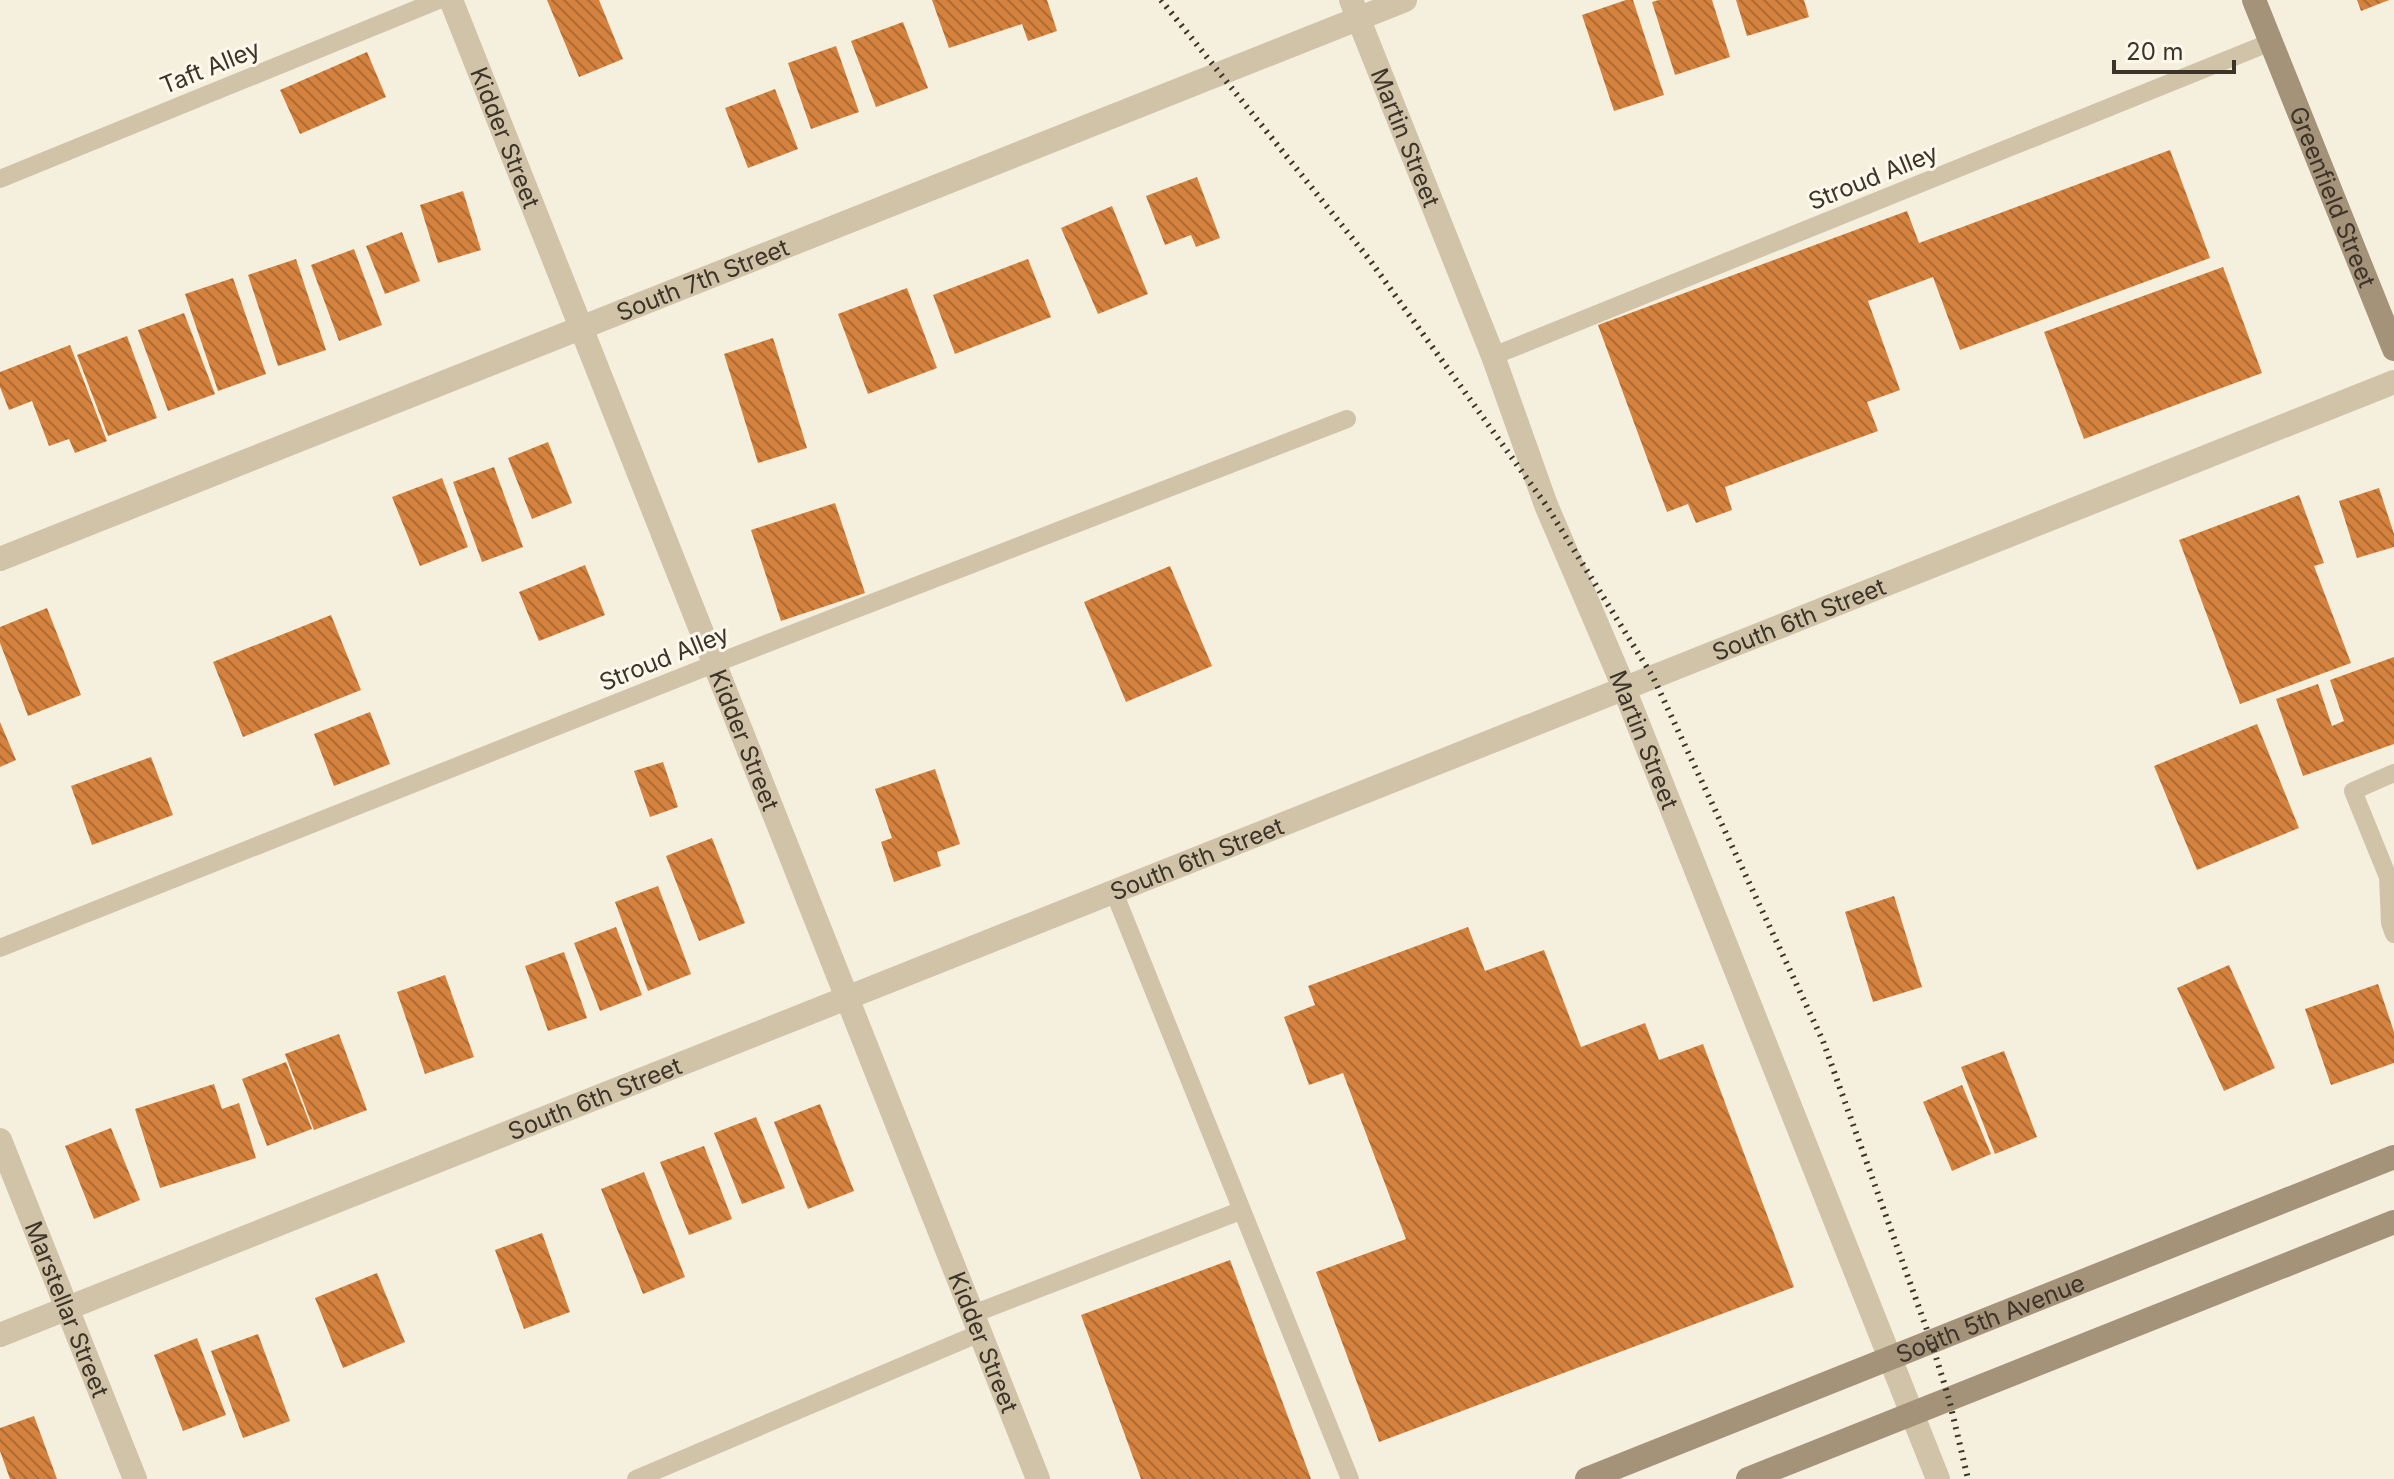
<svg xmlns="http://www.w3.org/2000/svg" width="2394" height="1479" viewBox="0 0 2394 1479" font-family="Inter,sans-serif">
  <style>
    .building { fill: url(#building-back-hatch) }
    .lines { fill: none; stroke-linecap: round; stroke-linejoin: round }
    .lane { stroke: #d0c3a8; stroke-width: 18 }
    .street { stroke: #d0c3a8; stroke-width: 24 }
    .secondary { stroke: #a49279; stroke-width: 24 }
    .rail { stroke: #3c3329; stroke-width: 6; stroke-dasharray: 2 6; stroke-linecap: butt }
    .labels { text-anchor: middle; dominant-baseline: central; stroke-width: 6; stroke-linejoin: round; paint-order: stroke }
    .street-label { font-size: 24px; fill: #3c3329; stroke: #fcf8ec }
  </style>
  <defs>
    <pattern id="building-back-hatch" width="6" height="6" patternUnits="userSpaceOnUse" patternTransform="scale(2)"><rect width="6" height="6" fill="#d4823e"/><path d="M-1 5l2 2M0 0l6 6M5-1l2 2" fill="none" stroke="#ad6b34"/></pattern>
  </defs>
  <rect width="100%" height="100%" fill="#f5efde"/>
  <g class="building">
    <polygon points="547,0 599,0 623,59 579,77"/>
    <polygon points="932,0 1047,0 1057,31 1028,41 1022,24 949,48"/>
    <polygon points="1626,0 1633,0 1664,95 1614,111 1582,15"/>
    <polygon points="1659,0 1712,0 1730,57 1675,75 1652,2"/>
    <polygon points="1736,0 1804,0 1809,17 1747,36"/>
    <polygon points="2357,0 2389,0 2361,11"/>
    <polygon points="903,22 928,88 876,107 851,41"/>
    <polygon points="836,46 859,112 811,129 788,63"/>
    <polygon points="367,52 386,97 300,134 280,90"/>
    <polygon points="775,89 798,149 748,168 725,108"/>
    <polygon points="2170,150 2210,258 1960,350 1933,277 1868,301 1900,390 1867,402 1878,431 1725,487 1732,510 1696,523 1688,504 1667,512 1598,325 1907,211 1919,243"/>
    <polygon points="1197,177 1220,238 1196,247 1191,235 1165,245 1146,196"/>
    <polygon points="463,191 481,250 438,263 420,205"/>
    <polygon points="1112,206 1148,294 1098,314 1061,228"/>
    <polygon points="402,232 420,281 385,294 366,246"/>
    <polygon points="354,249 382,325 339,341 311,265"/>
    <polygon points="296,259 326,350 278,366 248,275"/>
    <polygon points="1028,259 1051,317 955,354 933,295"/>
    <polygon points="2223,267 2262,373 2084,439 2044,332"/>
    <polygon points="233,278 266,374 218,391 185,294"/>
    <polygon points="907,288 937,368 868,394 838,314"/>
    <polygon points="184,313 215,394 168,411 138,330"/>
    <polygon points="127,336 157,418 108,436 77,355"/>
    <polygon points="773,338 807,448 758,463 724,354"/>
    <polygon points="70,345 107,441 75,453 69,439 49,446 32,401 9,410 0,387 0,372"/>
    <polygon points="548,442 572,503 532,519 508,458"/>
    <polygon points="494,467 523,547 482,562 453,482"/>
    <polygon points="442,478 468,547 420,566 392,497"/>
    <polygon points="2379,488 2394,534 2394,547 2357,558 2339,501"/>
    <polygon points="2299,495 2324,563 2314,566 2351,663 2240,704 2179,540"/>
    <polygon points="835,503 865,593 781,621 751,530"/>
    <polygon points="585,565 605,615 539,641 519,592"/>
    <polygon points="1170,566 1212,666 1126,702 1084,602"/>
    <polygon points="47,608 81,695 28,716 0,643 0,627"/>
    <polygon points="331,615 361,690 243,737 213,662"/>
    <polygon points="2394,657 2394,744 2303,776 2276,699 2318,684 2332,726 2344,721 2330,680"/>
    <polygon points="370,712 390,764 334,786 314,734"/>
    <polygon points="0,722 16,760 0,767"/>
    <polygon points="2257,724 2299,828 2197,870 2154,766"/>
    <polygon points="151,757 173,815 92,845 71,786"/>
    <polygon points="663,762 678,807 650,817 634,771"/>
    <polygon points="935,769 960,844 937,852 941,866 894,882 881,842 892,838 875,789"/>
    <polygon points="712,838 745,923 699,941 666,856"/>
    <polygon points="658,886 691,974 648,991 615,902"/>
    <polygon points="1894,896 1922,987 1873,1002 1845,912"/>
    <polygon points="616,927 642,995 600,1011 574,943"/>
    <polygon points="1468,927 1485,971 1544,950 1581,1047 1645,1023 1659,1060 1703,1044 1794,1287 1379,1442 1316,1272 1406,1239 1343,1073 1309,1085 1284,1017 1315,1005 1308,986"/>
    <polygon points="564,952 587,1018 548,1031 525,966"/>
    <polygon points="2229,965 2275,1068 2224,1091 2177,988"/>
    <polygon points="445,975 474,1057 425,1074 397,992"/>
    <polygon points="2378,984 2394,1032 2394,1063 2331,1085 2305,1009"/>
    <polygon points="339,1034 367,1110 314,1130 285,1054"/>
    <polygon points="2004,1051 2037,1137 1995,1154 1961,1067"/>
    <polygon points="286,1062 312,1129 267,1146 242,1079"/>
    <polygon points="214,1084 222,1109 239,1103 256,1158 160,1188 135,1109"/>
    <polygon points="1962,1085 1991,1154 1952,1171 1923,1102"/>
    <polygon points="820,1104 854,1191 808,1209 774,1122"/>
    <polygon points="756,1117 785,1188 742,1204 714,1133"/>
    <polygon points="111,1128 140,1200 94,1219 65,1146"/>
    <polygon points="704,1146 732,1219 689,1235 660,1162"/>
    <polygon points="644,1172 685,1277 643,1294 601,1189"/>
    <polygon points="542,1233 570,1312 524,1329 495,1250"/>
    <polygon points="1230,1260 1311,1479 1141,1479 1081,1315"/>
    <polygon points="377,1273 405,1342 343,1368 315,1298"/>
    <polygon points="258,1334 290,1421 243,1438 211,1351"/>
    <polygon points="197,1338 226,1415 183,1431 154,1355"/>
    <polygon points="34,1416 57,1479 10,1479 0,1451 0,1428"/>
  </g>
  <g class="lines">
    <g class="lane">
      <polyline points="0,179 439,0"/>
      <polyline points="1493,356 2271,42"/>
      <polyline points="2394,773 2353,791 2388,877 2390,923 2394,934"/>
      <polyline points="1114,892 1350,1479"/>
      <polyline points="0,948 714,664 1347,419"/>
      <polyline points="973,1314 1240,1211"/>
      <polyline points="636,1479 980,1333"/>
    </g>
    <g class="street">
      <path id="s1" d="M 451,0 L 1038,1479"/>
      <path id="s2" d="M 1351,0 L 1493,356 L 1546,505 L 1617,671 L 1938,1479"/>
      <path id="s3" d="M 0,559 L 1405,0"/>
      <path id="s4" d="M 0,1140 L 135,1479"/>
      <path id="s5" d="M 0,1335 L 2394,382"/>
    </g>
    <g class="secondary">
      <path id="s6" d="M 2254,0 L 2394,349"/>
      <path id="s7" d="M 1587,1479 L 2394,1157"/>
      <polyline points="1748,1479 2394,1222"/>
    </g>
    <polyline class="rail" points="1161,0 1369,259 1546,505 1653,677 1823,1041 1931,1341 1949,1399 1968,1479"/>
  </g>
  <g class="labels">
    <g class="street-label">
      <text transform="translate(210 67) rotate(-22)">Taft Alley</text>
      <text stroke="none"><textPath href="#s1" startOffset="148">Kidder Street</textPath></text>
      <text stroke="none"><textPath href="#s2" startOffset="148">Martin Street</textPath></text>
      <text transform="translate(1873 177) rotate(-22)">Stroud Alley</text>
      <text stroke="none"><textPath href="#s6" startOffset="212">Greenfield Street</textPath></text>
      <text stroke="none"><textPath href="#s3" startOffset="756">South 7th Street</textPath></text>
      <text stroke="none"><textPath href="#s5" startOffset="1936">South 6th Street</textPath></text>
      <text transform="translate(664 658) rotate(-22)">Stroud Alley</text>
      <text stroke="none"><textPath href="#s1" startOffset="796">Kidder Street</textPath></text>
      <text stroke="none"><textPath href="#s2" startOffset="796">Martin Street</textPath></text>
      <text stroke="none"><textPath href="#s5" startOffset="1288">South 6th Street</textPath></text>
      <text stroke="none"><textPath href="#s5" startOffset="640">South 6th Street</textPath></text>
      <text stroke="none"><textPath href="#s4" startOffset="182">Marstellar Street</textPath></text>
      <text stroke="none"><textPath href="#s7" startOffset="434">South 5th Avenue</textPath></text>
      <text stroke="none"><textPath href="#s1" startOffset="1444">Kidder Street</textPath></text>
    </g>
  </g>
  <path d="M2114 60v12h120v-12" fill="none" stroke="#3c3329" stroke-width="4"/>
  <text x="2126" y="60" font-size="24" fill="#3c3329" stroke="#fcf8ec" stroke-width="6" paint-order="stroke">20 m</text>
</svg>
